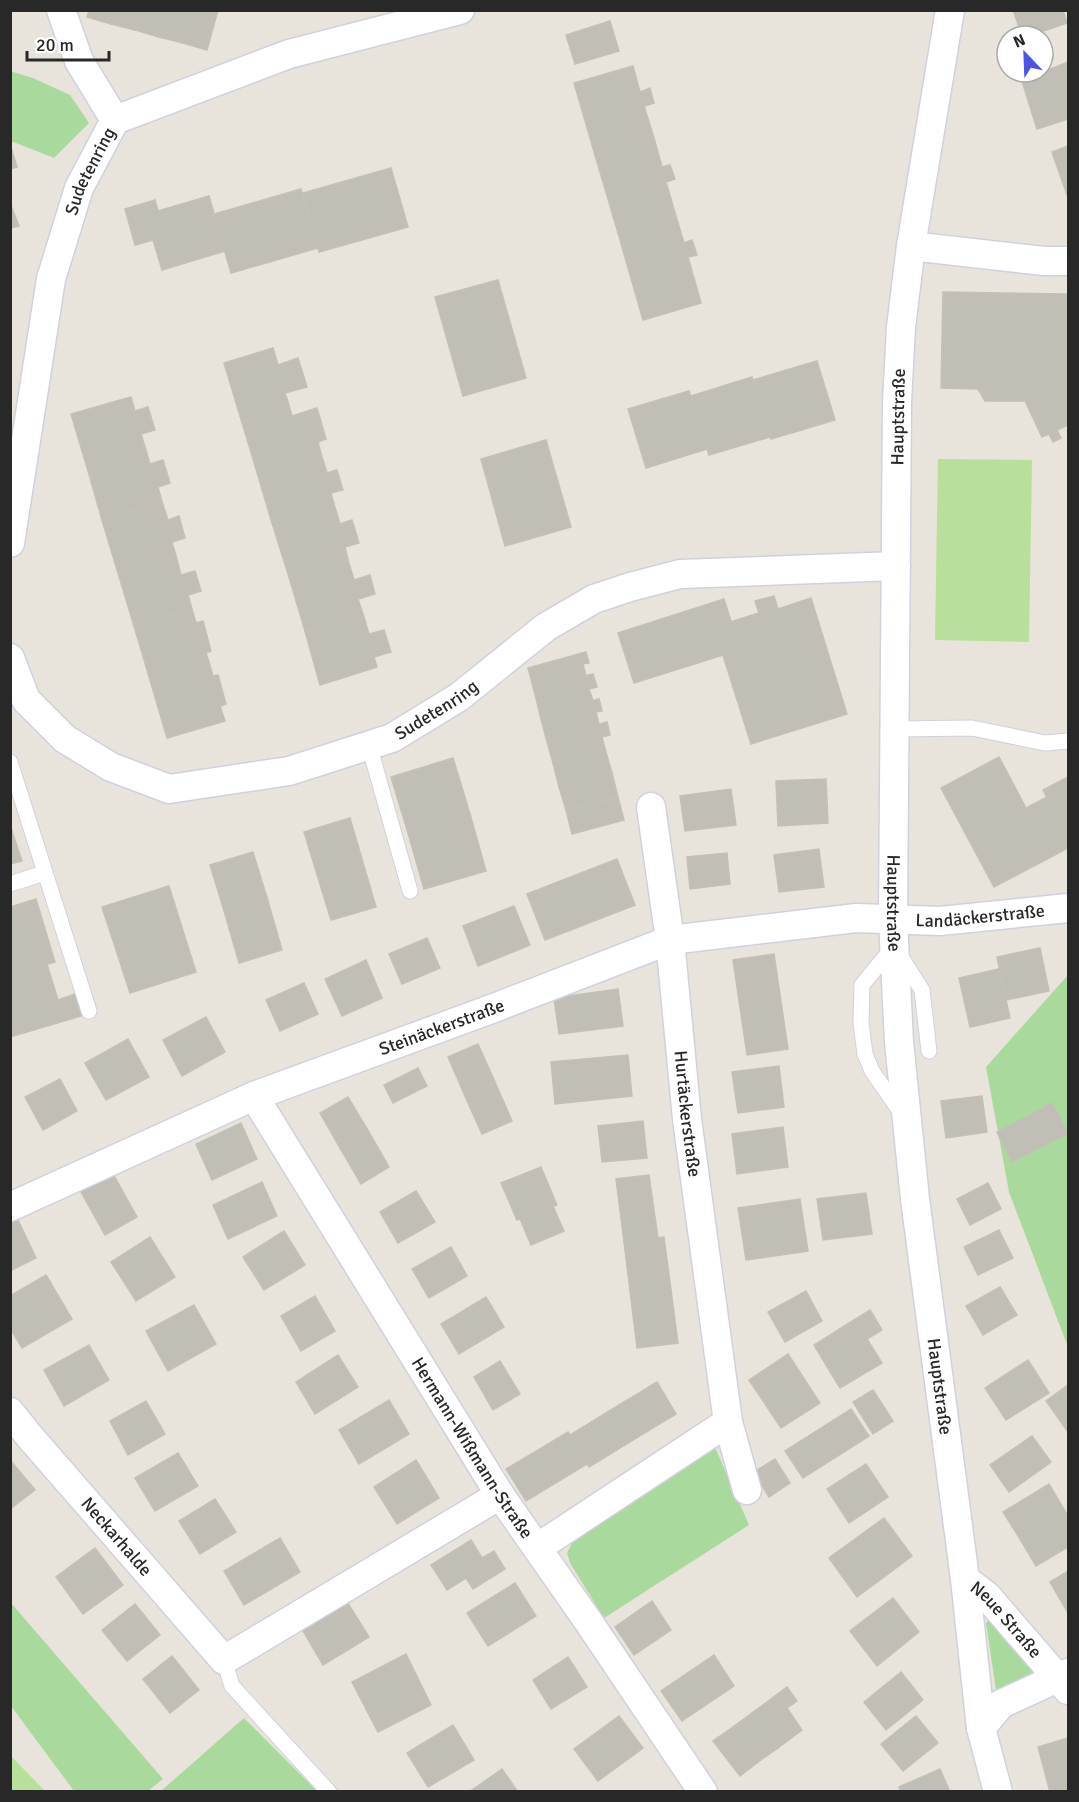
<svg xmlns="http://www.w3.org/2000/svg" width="1079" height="1802" viewBox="0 0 1079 1802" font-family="Signika,sans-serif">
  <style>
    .green { fill: #aad99d }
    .pitch { fill: #b9e09a }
    .building { fill: #c1beb6; stroke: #c3c0b5; stroke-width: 1.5 }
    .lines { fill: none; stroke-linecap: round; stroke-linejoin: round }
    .service-casing { stroke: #d0d1df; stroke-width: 17 }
    .minor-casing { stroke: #d0d1df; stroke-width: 31 }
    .service { stroke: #fff; stroke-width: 15 }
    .minor { stroke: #fff; stroke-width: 28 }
    .labels { text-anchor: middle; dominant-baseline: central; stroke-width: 6; stroke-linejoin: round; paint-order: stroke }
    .street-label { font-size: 18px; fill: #282828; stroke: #fff }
  </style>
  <rect width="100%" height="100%" fill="#e8e4db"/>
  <g class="green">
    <polygon points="10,71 33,78 70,95 89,123 54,158 11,141"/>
    <polygon points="1068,975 1068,1347 1009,1192 986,1067"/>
    <polygon points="714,1445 749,1525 604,1618 570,1563 567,1553 573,1541"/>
    <polygon points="11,1603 163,1779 148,1791 74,1791 11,1706"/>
    <polygon points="989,1619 1039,1673 1011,1684 1000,1690 996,1690 986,1623"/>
    <polygon points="244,1718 317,1791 161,1791"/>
  </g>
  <g class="pitch">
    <polygon points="938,459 1032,460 1029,642 935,640"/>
    <polygon points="11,1756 45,1791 11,1791"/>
  </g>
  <g class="building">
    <polygon points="89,10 115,10 111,24 87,17"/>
    <polygon points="115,10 141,10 135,30 111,24"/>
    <polygon points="141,10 167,10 159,37 135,30"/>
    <polygon points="167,10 193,10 183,43 159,37"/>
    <polygon points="193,10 218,10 207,50 183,43"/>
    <polygon points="1013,10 1063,10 1067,23 1029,36 1022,36"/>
    <polygon points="610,21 619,51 575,64 566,35"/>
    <polygon points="1068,62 1068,119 1037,129 1021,78 1043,72"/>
    <polygon points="633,66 640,92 650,88 654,103 644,106 654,138 595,155 574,83"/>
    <polygon points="654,138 662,167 670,165 675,179 666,182 676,216 618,233 595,155"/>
    <polygon points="10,144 17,167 10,169"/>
    <polygon points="1068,146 1068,198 1052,152"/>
    <polygon points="391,168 408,227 319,252 303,193"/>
    <polygon points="301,189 318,248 231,273 214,214"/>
    <polygon points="209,196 225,251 162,270 153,240 135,245 125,209 155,200 158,211"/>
    <polygon points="10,203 19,226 10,228"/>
    <polygon points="676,216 684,243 692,240 697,255 688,257 701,303 643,320 618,233"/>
    <polygon points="498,280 526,378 463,396 435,297"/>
    <polygon points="943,292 1068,294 1068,425 1057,430 1061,438 1053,442 1049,434 1042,437 1025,401 985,401 978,389 941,388"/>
    <polygon points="273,348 278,365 298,358 307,387 285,393 288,402 240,416 224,363"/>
    <polygon points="817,361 835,420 771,439 753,380"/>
    <polygon points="752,377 770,437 709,455 691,396"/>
    <polygon points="689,391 707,449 646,468 628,409"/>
    <polygon points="131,397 135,411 148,407 155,430 141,434 145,447 86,464 71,414"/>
    <polygon points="288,402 292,416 317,408 326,439 318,442 320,450 256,469 240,416"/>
    <polygon points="546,440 571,527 505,546 481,459"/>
    <polygon points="145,447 150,464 163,460 170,483 158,487 162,502 102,520 86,464"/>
    <polygon points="320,450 327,473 337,470 343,490 331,493 334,504 272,523 256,469"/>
    <polygon points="162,502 168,520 179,516 185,538 172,542 176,556 118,573 102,520"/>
    <polygon points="334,504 340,524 352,520 359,543 345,547 348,560 289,577 272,523"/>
    <polygon points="176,556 181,575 195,571 201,591 188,595 192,609 134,626 118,573"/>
    <polygon points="348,560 354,580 370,575 375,594 358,599 363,614 305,631 289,577"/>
    <polygon points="774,596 778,609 811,598 847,714 751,744 714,627 759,613 755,601"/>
    <polygon points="724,599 731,621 714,627 723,655 634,683 618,633"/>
    <polygon points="192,609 196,623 203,621 211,651 206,653 209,662 150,680 134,626"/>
    <polygon points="363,614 369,634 384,630 391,652 374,657 377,667 320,685 305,631"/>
    <polygon points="586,652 589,663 583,664 586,676 534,690 528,668"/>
    <polygon points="209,662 213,676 218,675 226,704 220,706 225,721 167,738 150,680"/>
    <polygon points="593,674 597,687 589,689 593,701 540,715 534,690"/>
    <polygon points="599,699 602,711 596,712 599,724 546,738 540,715"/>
    <polygon points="607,722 610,735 602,737 605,749 553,763 546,738"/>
    <polygon points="605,749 612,773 559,787 553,763"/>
    <polygon points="999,757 1026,808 1047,797 1068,838 1068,848 994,887 941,788"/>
    <polygon points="453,758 470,814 408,833 391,777"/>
    <polygon points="612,773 618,797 566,810 559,787"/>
    <polygon points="1068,777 1068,838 1043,790"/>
    <polygon points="826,779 828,823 778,826 776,781"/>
    <polygon points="731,789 736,825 685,831 680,796"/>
    <polygon points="618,797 624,820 572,834 566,810"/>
    <polygon points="470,814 486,871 424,889 408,833"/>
    <polygon points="350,818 376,907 331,920 304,832"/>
    <polygon points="10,825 22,861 10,864"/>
    <polygon points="819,849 824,887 779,892 774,855"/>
    <polygon points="253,852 268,901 225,914 210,865"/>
    <polygon points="727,853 730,884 690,889 687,857"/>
    <polygon points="617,859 635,905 545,940 527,894"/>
    <polygon points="169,886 196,972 130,993 102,907"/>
    <polygon points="36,899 55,962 10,975 10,907"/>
    <polygon points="268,901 282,950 239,963 225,914"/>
    <polygon points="514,906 530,945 478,966 463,926"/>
    <polygon points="427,938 440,968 402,984 389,954"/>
    <polygon points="1040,948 1049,991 1006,1000 997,957"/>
    <polygon points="774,954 788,1049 747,1055 733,960"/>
    <polygon points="366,960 382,998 342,1016 325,979"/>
    <polygon points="47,964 58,1000 75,994 81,1016 10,1037 10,975"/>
    <polygon points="999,969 1010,1018 970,1027 959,978"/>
    <polygon points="304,983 318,1014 280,1031 266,1000"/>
    <polygon points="618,989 623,1026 559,1034 554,998"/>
    <polygon points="206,1017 225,1052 182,1076 163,1040"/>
    <polygon points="128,1039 149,1077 106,1100 85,1063"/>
    <polygon points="478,1044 495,1082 465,1096 448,1057"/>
    <polygon points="628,1055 632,1096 555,1104 551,1062"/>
    <polygon points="779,1066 784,1107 738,1113 732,1072"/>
    <polygon points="418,1068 427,1086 393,1103 384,1085"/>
    <polygon points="60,1079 77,1111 43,1130 25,1097"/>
    <polygon points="495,1082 512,1121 482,1134 465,1096"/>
    <polygon points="982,1096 987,1132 946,1138 941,1101"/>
    <polygon points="348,1097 369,1132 340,1148 320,1113"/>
    <polygon points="1052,1103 1068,1133 1012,1162 997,1132"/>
    <polygon points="643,1121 647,1158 602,1162 598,1126"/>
    <polygon points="241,1123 257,1159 212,1180 196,1144"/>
    <polygon points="783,1127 788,1167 737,1174 732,1134"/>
    <polygon points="369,1132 389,1167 361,1184 340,1148"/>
    <polygon points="541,1167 557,1205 517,1220 501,1183"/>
    <polygon points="112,1172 137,1217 105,1235 80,1190"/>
    <polygon points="649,1175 658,1238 624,1242 616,1179"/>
    <polygon points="262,1182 277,1216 228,1239 213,1205"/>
    <polygon points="988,1183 1001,1209 970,1225 957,1199"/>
    <polygon points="416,1191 435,1222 398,1243 380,1212"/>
    <polygon points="866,1193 872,1234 823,1240 817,1199"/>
    <polygon points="800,1199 808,1251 746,1260 738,1208"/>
    <polygon points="553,1206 564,1231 531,1245 520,1219"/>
    <polygon points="18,1220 36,1258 10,1271 10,1224"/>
    <polygon points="999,1230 1013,1258 978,1275 964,1247"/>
    <polygon points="284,1231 305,1265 264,1290 243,1257"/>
    <polygon points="150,1237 175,1277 136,1301 111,1262"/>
    <polygon points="664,1237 678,1343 637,1348 624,1242"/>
    <polygon points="451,1247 467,1276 429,1298 412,1269"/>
    <polygon points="46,1275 72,1319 22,1348 10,1328 10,1296"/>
    <polygon points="1000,1287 1017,1315 983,1335 966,1306"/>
    <polygon points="806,1291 822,1321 785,1342 768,1312"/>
    <polygon points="315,1296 335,1331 301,1351 281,1316"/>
    <polygon points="486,1297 504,1327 459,1354 441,1324"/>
    <polygon points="194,1305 216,1344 168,1371 146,1331"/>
    <polygon points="870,1310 882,1330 867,1339 882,1363 840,1388 814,1345"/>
    <polygon points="89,1345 109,1380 64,1406 44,1370"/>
    <polygon points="788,1354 820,1403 781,1428 749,1380"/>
    <polygon points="338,1355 358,1387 315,1414 296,1382"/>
    <polygon points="1028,1360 1049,1393 1006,1420 985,1388"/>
    <polygon points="500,1361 520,1394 493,1410 474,1377"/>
    <polygon points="657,1382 676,1414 638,1437 619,1405"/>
    <polygon points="1068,1385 1068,1432 1046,1401"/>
    <polygon points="873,1390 893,1421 873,1434 853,1402"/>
    <polygon points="389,1400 409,1434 359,1464 339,1430"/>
    <polygon points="146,1401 165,1434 128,1455 110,1421"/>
    <polygon points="619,1405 638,1437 589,1467 570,1435"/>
    <polygon points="851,1409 869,1436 803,1478 785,1451"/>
    <polygon points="568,1432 587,1464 526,1501 506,1469"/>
    <polygon points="1032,1436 1051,1462 1009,1492 990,1465"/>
    <polygon points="178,1453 198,1486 155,1511 135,1478"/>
    <polygon points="775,1459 790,1483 769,1497 754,1472"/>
    <polygon points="10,1460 35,1490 10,1509"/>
    <polygon points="416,1460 439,1498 397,1524 374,1487"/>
    <polygon points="866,1464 888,1497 849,1523 827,1489"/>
    <polygon points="1049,1484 1065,1511 1020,1539 1003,1512"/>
    <polygon points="215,1499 236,1532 200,1554 179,1521"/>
    <polygon points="1065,1511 1068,1516 1068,1547 1036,1566 1020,1539"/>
    <polygon points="884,1518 912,1556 857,1597 829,1558"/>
    <polygon points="280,1538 300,1572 244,1605 224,1571"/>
    <polygon points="471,1540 482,1558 494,1551 505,1569 473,1589 466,1578 447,1590 431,1565"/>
    <polygon points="95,1548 123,1585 83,1614 56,1577"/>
    <polygon points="1068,1571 1068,1613 1050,1582"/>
    <polygon points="515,1583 536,1616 488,1646 467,1613"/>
    <polygon points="344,1597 369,1637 323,1665 299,1624"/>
    <polygon points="893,1598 919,1632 877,1666 850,1631"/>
    <polygon points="652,1601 671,1630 634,1655 615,1627"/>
    <polygon points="135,1604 160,1635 127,1661 102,1630"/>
    <polygon points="406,1654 431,1705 378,1732 352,1682"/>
    <polygon points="714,1655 734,1686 682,1721 661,1691"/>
    <polygon points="172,1656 199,1690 170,1713 143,1679"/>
    <polygon points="568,1657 587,1687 551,1709 533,1680"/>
    <polygon points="901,1672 923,1700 886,1730 864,1702"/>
    <polygon points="787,1687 797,1701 787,1708 802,1730 778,1748 752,1713"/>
    <polygon points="752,1713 778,1748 758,1762 733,1727"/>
    <polygon points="619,1716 643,1748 598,1781 574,1749"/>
    <polygon points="916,1716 938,1743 903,1771 881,1744"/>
    <polygon points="453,1725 474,1760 428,1787 407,1753"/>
    <polygon points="733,1727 758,1762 740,1776 713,1741"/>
    <polygon points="1068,1738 1068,1792 1050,1792 1038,1747"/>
    <polygon points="502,1769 518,1792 469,1792"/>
    <polygon points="940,1769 950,1792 901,1792 899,1787"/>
  </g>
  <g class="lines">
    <g class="service-casing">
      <g id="service">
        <polyline points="895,729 972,728 1045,743 1068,741"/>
        <polyline points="369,745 410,891"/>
        <polyline points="10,762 89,1011"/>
        <polyline points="10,884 44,873"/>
        <polyline points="902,1114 872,1071 865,1054 861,1023 862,985 894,946 922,990 929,1051"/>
        <polyline points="224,1660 232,1686 329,1792"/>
      </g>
    </g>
    <g class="minor-casing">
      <g id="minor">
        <polyline points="61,10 79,61 115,120"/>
        <path id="s1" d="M 950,10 L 911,246 L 901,327 L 897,402 L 893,920 L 899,1042 L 915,1199 L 965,1579 L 981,1728 L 998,1792"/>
        <polyline points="911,246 1044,261 1068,261"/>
        <path id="s2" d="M 10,543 L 51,279 L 79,188 L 115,120 L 289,54 L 460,10"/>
        <path id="s3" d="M 10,658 L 26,700 L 65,739 L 111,767 L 169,789 L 289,771 L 392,738 L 459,697 L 546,627 L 594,599 L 630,587 L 680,574 L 896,566"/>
        <path id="s4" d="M 651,807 L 670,940 L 687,1119 L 728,1422 L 747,1490"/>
        <path id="s5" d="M 254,1096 L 500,1495 L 588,1621 L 703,1792"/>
        <path id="s6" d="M 10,1207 L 254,1096 L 494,1008 L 670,940 L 856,918 L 940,921 L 1068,908"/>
        <path id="s7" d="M 10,1412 L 30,1437 L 224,1660 L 500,1495"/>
        <polyline points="537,1548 728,1422"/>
        <path id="s8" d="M 965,1579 L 987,1596 L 1068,1690"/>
        <polyline points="981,1728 1001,1704 1068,1673"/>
      </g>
    </g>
    <use href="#service" class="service"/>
    <use href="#minor" class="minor"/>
  </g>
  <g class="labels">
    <g class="street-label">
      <text stroke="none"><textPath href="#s2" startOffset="382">Sudetenring</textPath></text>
      <text transform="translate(898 417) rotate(-89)">Hauptstraße</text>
      <text stroke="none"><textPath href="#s3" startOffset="498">Sudetenring</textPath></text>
      <text stroke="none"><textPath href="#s1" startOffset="897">Hauptstraße</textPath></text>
      <text stroke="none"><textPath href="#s6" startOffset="1024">Landäckerstraße</textPath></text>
      <text stroke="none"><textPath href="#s6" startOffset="468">Steinäckerstraße</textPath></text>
      <text stroke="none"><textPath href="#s4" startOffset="309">Hurtäckerstraße</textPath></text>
      <text stroke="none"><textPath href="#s1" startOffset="1383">Hauptstraße</textPath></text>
      <text stroke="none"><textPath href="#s5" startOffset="414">Hermann-Wißmann-Straße</textPath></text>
      <text stroke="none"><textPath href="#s7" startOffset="164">Neckarhalde</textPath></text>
      <text stroke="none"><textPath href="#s8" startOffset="58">Neue Straße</textPath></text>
    </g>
  </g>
  <rect width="1079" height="1802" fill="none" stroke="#282828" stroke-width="24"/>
  <g transform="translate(1025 54) rotate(337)"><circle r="28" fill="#ffffff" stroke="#a9a9a9" stroke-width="1.5"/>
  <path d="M0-4.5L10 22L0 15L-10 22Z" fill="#4c54e4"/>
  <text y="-9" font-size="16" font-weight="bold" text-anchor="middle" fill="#282828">N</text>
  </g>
  <path d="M27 51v9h82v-9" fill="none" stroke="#282828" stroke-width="3"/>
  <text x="36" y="51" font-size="18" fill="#282828" stroke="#ffffff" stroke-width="4.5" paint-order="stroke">20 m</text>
</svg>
